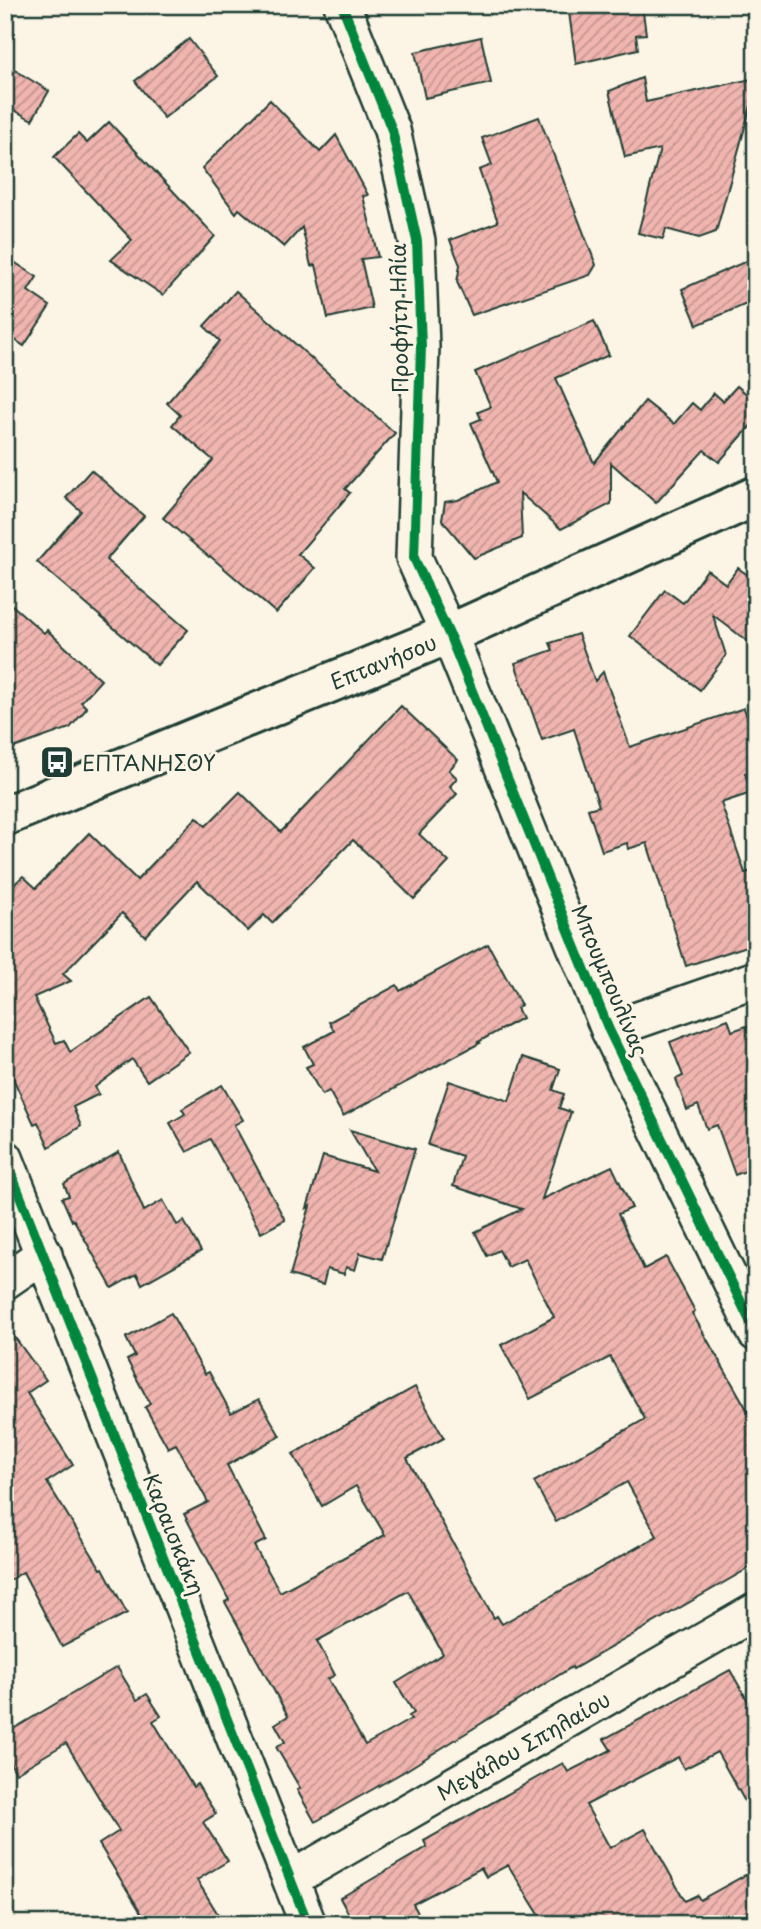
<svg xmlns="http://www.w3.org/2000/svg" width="761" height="1929" viewBox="0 0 761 1929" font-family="'Playpen Sans',sans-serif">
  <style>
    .building { fill: url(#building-hatch); stroke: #1f3d34; stroke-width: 2; fill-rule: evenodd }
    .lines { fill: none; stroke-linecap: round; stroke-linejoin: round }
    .minor-casing { stroke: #1f3d34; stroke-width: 40 }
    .tertiary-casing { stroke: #1f3d34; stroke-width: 44 }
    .minor { stroke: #fcf5e5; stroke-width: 35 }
    .tertiary { stroke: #fcf5e5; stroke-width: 38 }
    .cycleway-casing { stroke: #fcf5e5; stroke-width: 15 }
    .cycleway { stroke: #00873e; stroke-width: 10 }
    .labels { text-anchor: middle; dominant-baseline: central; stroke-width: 6; stroke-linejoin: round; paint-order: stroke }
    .street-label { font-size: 21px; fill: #1f3d34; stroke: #fcf5e5 }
    .poi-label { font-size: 21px; fill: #1f3d34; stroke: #fcf5e5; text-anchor: start }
  </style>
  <defs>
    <pattern id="building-hatch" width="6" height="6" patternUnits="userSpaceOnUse" patternTransform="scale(1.75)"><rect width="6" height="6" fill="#f1b5af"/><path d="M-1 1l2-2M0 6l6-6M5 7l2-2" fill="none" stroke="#c3948f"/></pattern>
  </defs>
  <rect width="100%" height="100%" fill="#fcf5e5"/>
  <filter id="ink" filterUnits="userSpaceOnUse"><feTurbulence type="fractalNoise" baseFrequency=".0143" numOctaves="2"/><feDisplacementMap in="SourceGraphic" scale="14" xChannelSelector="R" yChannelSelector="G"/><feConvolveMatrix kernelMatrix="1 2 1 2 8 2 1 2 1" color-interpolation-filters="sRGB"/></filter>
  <g filter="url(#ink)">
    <g class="building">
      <polygon points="568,5 642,5 646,34 636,35 638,49 576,64"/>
      <polygon points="481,37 491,83 425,98 415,52"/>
      <polygon points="189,39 218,76 164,118 135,81"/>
      <polygon points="5,64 49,91 32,120 5,105"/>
      <polygon points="642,78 646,102 756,78 756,87 716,232 699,238 666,229 663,239 638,233 660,149 625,157 609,91"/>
      <polygon points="270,100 320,152 336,135 368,195 363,196 378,257 361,259 372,308 328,318 316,265 311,266 302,227 284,247 239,209 236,213 202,168"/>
      <polygon points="539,117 596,265 590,275 472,315 457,282 460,265 450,240 498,222 479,170 492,165 482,138"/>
      <polygon points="109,122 215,236 163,295 111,260 132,240 54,157 78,134 87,143"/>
      <polygon points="5,256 37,277 28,291 50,306 24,346 5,333"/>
      <polygon points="756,257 756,300 697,325 682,289"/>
      <polygon points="236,291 395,433 345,489 350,493 298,554 315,568 276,613 210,556 209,557 163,518 213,460 172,425 180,415 167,403 220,341 204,326"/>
      <polygon points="594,321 609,355 556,378 594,463 645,401 674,424 692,403 700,410 714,393 723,401 737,386 756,402 756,420 719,462 704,450 656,503 611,463 611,504 561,529 520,493 522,538 474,558 442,520 445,502 458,500 497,482 471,423 481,419 478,412 491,407 475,372"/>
      <polygon points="91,470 144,516 106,560 188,630 157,665 37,562 81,511 66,498"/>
      <polygon points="738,568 756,581 756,648 713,615 726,655 700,690 630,636 665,590 683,603 707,570 726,584"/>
      <polygon points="5,599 44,633 47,630 101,680 81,702 87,708 70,728 5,751"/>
      <polygon points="578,634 595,681 603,672 630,747 744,708 755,740 749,742 756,762 756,770 745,773 751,793 721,803 745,873 756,870 756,943 686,966 647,843 628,849 627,843 602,851 588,809 599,806 574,729 542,740 515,663 553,650 550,643"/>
      <polygon points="401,706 458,760 449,770 457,778 450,786 457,794 419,834 449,862 414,899 353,840 272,923 264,915 248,931 197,881 145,936 122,913 63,974 71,981 34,997 56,1043 64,1040 70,1052 151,997 189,1052 147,1081 132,1059 95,1087 99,1094 73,1107 81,1126 49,1147 38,1122 34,1124 5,1061 5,893 23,876 36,888 89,833 137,880 197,817 206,826 240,792 281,832"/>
      <polygon points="488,944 521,1005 517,1008 522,1018 478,1042 480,1043 343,1116 329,1091 322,1095 306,1067 313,1064 304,1047 334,1031 329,1022 397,985 400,991"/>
      <polygon points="728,1019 732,1031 756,1023 756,1167 735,1175 717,1125 707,1129 698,1105 687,1110 676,1079 683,1076 670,1042"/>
      <path d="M 523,1057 L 560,1069 L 553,1090 L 564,1094 L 559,1108 L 571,1112 L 542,1199 L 612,1166 L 632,1208 L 618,1214 L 644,1269 L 666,1257 L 695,1311 L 692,1313 L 756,1425 L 756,1564 L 573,1669 L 572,1667 L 405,1771 L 315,1822 L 297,1790 L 300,1788 L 276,1747 L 285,1742 L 275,1724 L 288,1716 L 225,1602 L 229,1600 L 184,1514 L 208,1502 L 176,1444 L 168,1448 L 145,1407 L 150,1404 L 127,1360 L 135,1356 L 126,1338 L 171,1313 L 205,1374 L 209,1372 L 231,1413 L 259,1399 L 280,1436 L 227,1465 L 266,1540 L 254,1546 L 280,1592 L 385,1535 L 356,1486 L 322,1506 L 293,1454 L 415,1387 L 444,1438 L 407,1458 L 494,1618 L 497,1616 L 502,1624 L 657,1536 L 627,1482 L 556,1522 L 534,1482 L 645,1419 L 610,1357 L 530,1399 L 501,1345 L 554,1317 L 525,1259 L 508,1267 L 499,1250 L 487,1256 L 475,1232 L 522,1209 L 453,1186 L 462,1156 L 428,1145 L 449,1081 L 509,1101 ZM 408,1591 L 443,1654 L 396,1683 L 414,1713 L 409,1716 L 411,1719 L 365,1745 L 328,1679 L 335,1675 L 317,1641 Z"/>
      <polygon points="222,1085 243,1120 234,1125 285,1220 261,1233 210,1139 187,1152 170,1123 185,1114 182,1109"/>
      <polygon points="350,1130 415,1149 382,1259 360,1253 355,1270 346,1267 344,1274 327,1269 323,1285 290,1275 310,1206 307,1208 323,1156 374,1171"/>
      <polygon points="119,1152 144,1211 163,1200 177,1225 184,1221 201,1251 142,1284 137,1274 112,1288 74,1220 72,1221 62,1198 69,1196 64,1184"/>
      <polygon points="5,1324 46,1380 27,1393 73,1465 47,1482 101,1569 103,1568 127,1613 62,1647 23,1572 5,1583"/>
      <polygon points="117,1667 137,1700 147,1694 161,1716 153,1721 193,1787 197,1784 216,1814 203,1822 228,1861 197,1880 224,1924 148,1924 99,1844 119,1831 66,1743 16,1773 5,1755 5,1734"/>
      <polygon points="730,1670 756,1715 756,1821 717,1752 684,1769 678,1757 586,1805 610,1848 645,1829 685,1901 697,1895 700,1900 747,1874 756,1889 756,1924 545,1924 508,1865 486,1877 481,1868 413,1904 424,1924 354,1924 340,1898 427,1847 424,1841 563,1763 568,1772 611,1750 604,1739"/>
    </g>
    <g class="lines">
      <g class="minor-casing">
        <g id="minor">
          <polyline points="342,5 392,130 417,241 421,347 414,558 449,634 609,1030 756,1333"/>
          <polyline points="609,1030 756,979"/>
          <polyline points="5,1158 308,1924"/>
          <polyline points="5,1281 44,1254"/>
          <polyline points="291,1879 756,1611"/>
        </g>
      </g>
      <g class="tertiary-casing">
        <polyline id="tertiary" points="5,816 449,634 756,496"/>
      </g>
      <use href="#minor" class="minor"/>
      <use href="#tertiary" class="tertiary"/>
      <g class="cycleway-casing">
        <g id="cycleway">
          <polyline points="342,5 392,130 417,241 421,347 414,558 449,634 609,1030 756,1333"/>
          <polyline points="5,1158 308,1924"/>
        </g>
      </g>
      <use href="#cycleway" class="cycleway"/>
    </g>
  </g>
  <defs>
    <g id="bus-square" transform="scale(1.75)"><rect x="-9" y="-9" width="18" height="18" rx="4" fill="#1f3d34" stroke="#fcf5e5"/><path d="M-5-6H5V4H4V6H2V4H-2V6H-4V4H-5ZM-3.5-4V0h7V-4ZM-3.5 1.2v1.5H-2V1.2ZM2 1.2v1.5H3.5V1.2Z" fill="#fff"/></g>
  </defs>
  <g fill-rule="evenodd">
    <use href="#bus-square" x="57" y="762"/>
  </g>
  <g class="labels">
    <g class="street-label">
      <text transform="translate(398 318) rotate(-91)">Προφήτη Ηλία</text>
      <text transform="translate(383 661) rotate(-22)">Επτανήσου</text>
      <text transform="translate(611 980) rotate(67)">Μπουμπουλίνας</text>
      <text transform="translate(175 1534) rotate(68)">Καραισκάκη</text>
      <text transform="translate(523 1745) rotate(-30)">Μεγάλου Σπηλαίου</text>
    </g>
    <g class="poi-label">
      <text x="82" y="762">ΕΠΤΑΝΗΣΟΥ</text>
    </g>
  </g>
  <rect width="761" height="1929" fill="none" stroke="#fcf5e5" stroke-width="28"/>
  <rect x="14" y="14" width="733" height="1901" fill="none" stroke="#1f3d34" stroke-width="2.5" filter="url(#ink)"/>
</svg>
